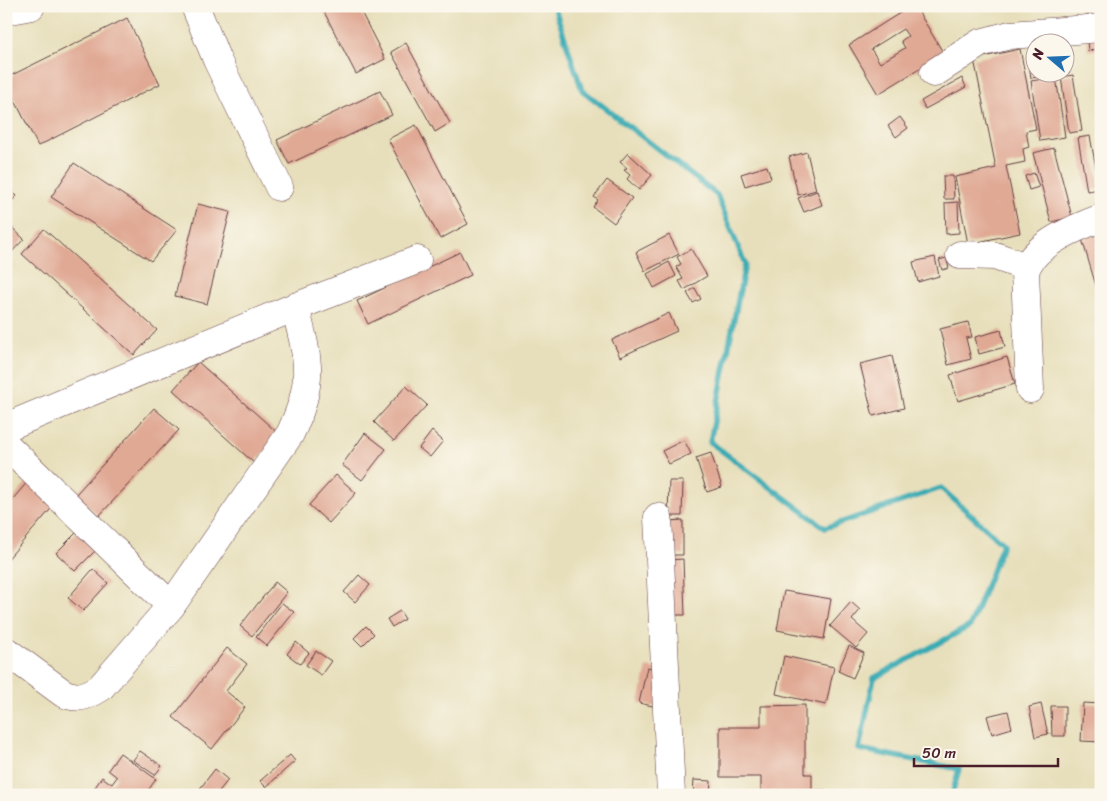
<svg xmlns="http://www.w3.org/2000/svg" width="1107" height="801" viewBox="0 0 1107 801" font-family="Sriracha,sans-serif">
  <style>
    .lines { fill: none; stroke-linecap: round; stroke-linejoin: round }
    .stream { stroke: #39abb4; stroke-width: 5.5 }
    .building { fill: #e0a994; fill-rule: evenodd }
    .minor-casing { stroke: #623c41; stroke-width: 29 }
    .minor { stroke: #fff; stroke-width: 28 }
  </style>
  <rect width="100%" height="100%" fill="#fbf7ec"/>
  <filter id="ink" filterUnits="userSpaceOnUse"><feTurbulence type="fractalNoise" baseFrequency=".02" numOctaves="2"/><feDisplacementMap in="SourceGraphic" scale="10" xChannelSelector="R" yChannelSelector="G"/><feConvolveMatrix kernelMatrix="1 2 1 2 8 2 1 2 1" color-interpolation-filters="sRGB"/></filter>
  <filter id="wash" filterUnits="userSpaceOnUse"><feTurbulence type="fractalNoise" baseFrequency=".0096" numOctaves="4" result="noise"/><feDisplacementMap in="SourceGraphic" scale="20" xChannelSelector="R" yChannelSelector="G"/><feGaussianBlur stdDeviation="1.12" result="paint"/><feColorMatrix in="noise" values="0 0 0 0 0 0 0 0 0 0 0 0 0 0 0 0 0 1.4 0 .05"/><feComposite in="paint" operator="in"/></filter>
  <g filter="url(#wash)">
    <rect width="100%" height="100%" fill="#e7dfbb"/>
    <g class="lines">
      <polyline class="stream" points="554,6 582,90 717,195 745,264 710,442 825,528 941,488 1003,544 970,626 874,678 859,749 959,769 952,795"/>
    </g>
    <g id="blocks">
      <g class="building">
        <polygon points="321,6 358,6 385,59 356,74"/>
        <path d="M 911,6 L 915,6 L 944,54 L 878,94 L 849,45 ZM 903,29 L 908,36 L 901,41 L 905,48 L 880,63 L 871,49 Z"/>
        <polygon points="1084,6 1101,6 1101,10 1084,11"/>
        <polygon points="127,18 160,84 38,146 6,83 6,78"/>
        <polygon points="1101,37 1101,49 1088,51 1087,40"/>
        <polygon points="406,43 450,123 435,132 391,52"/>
        <polygon points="1020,49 1036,129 1026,131 1029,147 1023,149 1025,162 1006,166 1020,233 968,244 955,177 996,168 974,59"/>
        <polygon points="1064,50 1067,50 1070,72 1064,73"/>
        <polygon points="1034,55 1034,72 1058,74 1031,78 1028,56"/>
        <polygon points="1073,75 1082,131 1069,133 1061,77"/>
        <polygon points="1056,77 1065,137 1040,141 1031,81"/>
        <polygon points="962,78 966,87 925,109 921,101"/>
        <polygon points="380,91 392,115 289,164 277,140"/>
        <polygon points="900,117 908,128 896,137 888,126"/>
        <polygon points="416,125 468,224 440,239 388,139"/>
        <polygon points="1090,136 1100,189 1087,191 1078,138"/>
        <polygon points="1054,148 1072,217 1051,222 1033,153"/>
        <polygon points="807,152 816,190 798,195 789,157"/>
        <polygon points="628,153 652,175 639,190 627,179 630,175 624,170 627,168 620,162"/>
        <polygon points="74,163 177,230 151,261 51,197"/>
        <polygon points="767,166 771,178 745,186 741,174"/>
        <polygon points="1034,173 1039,187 1029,190 1025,176"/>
        <polygon points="943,176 953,176 954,199 944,199"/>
        <polygon points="607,180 632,198 614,223 593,207 598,200 594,197"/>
        <polygon points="6,185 17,196 6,206"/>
        <polygon points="817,191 822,205 804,212 798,198"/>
        <polygon points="958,202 959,233 946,234 945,203"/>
        <polygon points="198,204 230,212 207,304 175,296"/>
        <polygon points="6,222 24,239 6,258"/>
        <polygon points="44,229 157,330 134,355 22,254"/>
        <polygon points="1101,233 1101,299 1100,299 1082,239"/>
        <polygon points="669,235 679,254 645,271 636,252"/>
        <polygon points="691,249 707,276 684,290 679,281 683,279 676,267 681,264 677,257"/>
        <polygon points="460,252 471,275 368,324 357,301"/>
        <polygon points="935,257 939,276 918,282 913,262"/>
        <polygon points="946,258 949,268 942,270 939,260"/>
        <polygon points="669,262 676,276 654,288 647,274"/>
        <polygon points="695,288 701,299 693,303 687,293"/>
        <polygon points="669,313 677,331 620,357 612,340"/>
        <polygon points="968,322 972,337 966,338 971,359 948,365 940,329"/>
        <polygon points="1001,330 1005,347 979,354 975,337"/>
        <polygon points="892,356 904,408 873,416 860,364"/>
        <polygon points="1007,357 1015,384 958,401 950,375"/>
        <polygon points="198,362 280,435 254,463 173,390"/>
        <polygon points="406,386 427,405 394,441 374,422"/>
        <polygon points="154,408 179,430 99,516 76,494"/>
        <polygon points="432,431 443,441 430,457 419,448"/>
        <polygon points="365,433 386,449 362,480 342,465"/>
        <polygon points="684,440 691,454 669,464 662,451"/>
        <polygon points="711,453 722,487 707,492 696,458"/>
        <polygon points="336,475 356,493 329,523 309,505"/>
        <polygon points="29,480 56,503 6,561 6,507"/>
        <polygon points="669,481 683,481 682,516 668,516"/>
        <polygon points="683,520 683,555 668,555 668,521"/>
        <polygon points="79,530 98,548 75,571 56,553"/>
        <polygon points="683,559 685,615 670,615 669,560"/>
        <polygon points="93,569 108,583 83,611 68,598"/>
        <polygon points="359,575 370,585 355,602 344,592"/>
        <polygon points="275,582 287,592 252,636 240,626"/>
        <polygon points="784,591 831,599 824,639 777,630"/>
        <polygon points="851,602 860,610 852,620 868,634 856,648 830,626"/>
        <polygon points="282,603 294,612 267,646 256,637"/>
        <polygon points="400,611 405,619 392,627 387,619"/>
        <polygon points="366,626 374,634 362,646 354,638"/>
        <polygon points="296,642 309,653 300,664 287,654"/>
        <polygon points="849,646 864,653 853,678 838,671"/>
        <polygon points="227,648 247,664 226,691 245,707 212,749 173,717"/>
        <polygon points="316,651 331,661 321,675 306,665"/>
        <polygon points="784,656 834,667 826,705 776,694"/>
        <polygon points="647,667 664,671 657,707 639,703"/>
        <polygon points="1083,703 1101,704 1101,742 1081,741"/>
        <polygon points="1041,704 1048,734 1035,737 1029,707"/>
        <polygon points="805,705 805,774 812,774 812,795 761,795 761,777 720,777 720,727 761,727 761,706"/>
        <polygon points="1051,706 1065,706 1065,736 1052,736"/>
        <polygon points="1008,711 1012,728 992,734 987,716"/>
        <polygon points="140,751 162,766 155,775 133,760"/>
        <polygon points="120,753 156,779 145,795 137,795 134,793 133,795 90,795 102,777 112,784 117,777 108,770"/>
        <polygon points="290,755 295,761 266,787 260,781"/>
        <polygon points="215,769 228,780 216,795 195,795"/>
        <polygon points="694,780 711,781 710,795 693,795"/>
        <polygon points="816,790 826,790 827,795 817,795"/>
      </g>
    </g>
  </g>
  <g filter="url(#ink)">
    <use href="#blocks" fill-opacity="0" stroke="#623c41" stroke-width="1"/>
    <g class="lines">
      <g class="minor-casing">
        <g id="minor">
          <polyline points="195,6 217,60 279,187"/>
          <polyline points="6,11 31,6"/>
          <polyline points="934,73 980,43 1010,35 1101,28"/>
          <polyline points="960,255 995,256 1026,267"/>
          <path d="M 1030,389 L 1025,272 C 1032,245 1077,227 1101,218"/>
          <polyline points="6,427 295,307 417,260"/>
          <polyline points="6,445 171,606"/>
          <polyline points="658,517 671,795"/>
          <path d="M 6,651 L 63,693 C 77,700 87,696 100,688 L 171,606 L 290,434 C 315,382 309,361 295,307"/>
        </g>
      </g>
      <use href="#minor" class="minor"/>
    </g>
  </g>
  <rect width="1107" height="801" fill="none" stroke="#fbf7ec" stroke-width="25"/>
  <g transform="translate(1050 58) rotate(289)"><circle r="24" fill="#fbf7ec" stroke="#b4a19f"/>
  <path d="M0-4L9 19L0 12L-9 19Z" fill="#1f6fb2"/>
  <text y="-8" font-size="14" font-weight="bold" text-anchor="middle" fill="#4a1f2b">N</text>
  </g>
  <path d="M914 758v8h144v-8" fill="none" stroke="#4a1f2b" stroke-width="2.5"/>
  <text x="922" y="758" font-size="15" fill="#4a1f2b" stroke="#fbf7ec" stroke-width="4" paint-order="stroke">50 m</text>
</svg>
